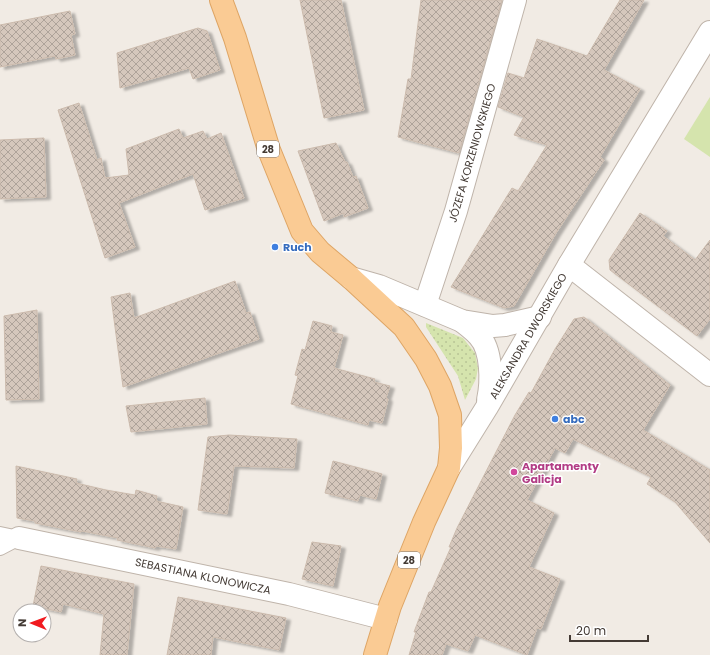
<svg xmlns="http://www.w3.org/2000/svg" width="710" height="655" viewBox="0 0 710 655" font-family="Poppins,sans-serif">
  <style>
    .grass { fill: url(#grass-dots) }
    .green { fill: #d5e4ad }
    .building { fill: url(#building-cross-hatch); stroke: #ccbbad; filter: url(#shadow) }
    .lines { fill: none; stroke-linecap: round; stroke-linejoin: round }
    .service-casing { stroke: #bfb4aa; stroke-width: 16 }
    .minor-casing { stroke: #bfb4aa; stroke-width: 24 }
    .tertiary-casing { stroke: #bfb4aa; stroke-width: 24 }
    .primary-casing { stroke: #dea565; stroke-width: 24 }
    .service { stroke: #fff; stroke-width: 14 }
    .minor { stroke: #fff; stroke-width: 22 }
    .tertiary { stroke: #fff; stroke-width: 22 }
    .primary { stroke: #facb94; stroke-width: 22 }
    .shop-dot { fill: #3f7fe0; stroke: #fff; stroke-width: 1.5 }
    .hotel-dot { fill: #d1479c; stroke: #fff; stroke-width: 1.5 }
    .labels { text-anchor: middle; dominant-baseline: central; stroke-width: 3; stroke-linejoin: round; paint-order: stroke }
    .shield { fill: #fff; stroke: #7b7571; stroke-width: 1 }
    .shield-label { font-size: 10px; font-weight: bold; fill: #433a34 }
    .street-label { font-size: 11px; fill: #433a34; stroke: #fff }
    .shop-label { font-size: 11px; font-weight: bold; fill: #366cbe; stroke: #fff; text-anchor: start }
    .hotel-label { font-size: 11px; font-weight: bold; fill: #b23c85; stroke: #fff; text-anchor: start }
  </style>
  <defs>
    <pattern id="grass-dots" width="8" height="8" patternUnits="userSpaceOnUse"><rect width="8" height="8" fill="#d5e4ad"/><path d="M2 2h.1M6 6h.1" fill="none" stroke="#b8c495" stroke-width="1.8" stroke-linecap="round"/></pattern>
    <pattern id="building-cross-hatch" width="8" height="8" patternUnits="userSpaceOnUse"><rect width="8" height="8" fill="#d5c7bc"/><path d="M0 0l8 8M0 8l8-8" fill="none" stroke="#aea39a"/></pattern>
    <filter id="shadow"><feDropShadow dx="4.5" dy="2.5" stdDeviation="1" flood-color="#0004"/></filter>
  </defs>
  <rect width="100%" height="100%" fill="#f1ebe4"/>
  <polygon class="grass" points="426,323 463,338 475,353 478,368 476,379 465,400 458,376 426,327"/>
  <polygon class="green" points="710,97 710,157 684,139"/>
  <g class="building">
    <polygon points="300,0 341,0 364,110 324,118"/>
    <polygon points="421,0 502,0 459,153 398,137 408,79 411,79"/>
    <polygon points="620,0 644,0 604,70 640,89 600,157 604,160 556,233 514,306 504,308 451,287 512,188 518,191 547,145 514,135 524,117 498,107 508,73 524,78 537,39 587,56"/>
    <polygon points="70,11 75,34 71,35 75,55 56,59 55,56 0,67 0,25"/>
    <polygon points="198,28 207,31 220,70 193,79 189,68 120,88 117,53"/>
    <polygon points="79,103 97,160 101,158 105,178 129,175 126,149 179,129 183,138 203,131 207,139 221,133 244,198 205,210 193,174 119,203 135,247 105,258 58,110"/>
    <polygon points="44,138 46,197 0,199 0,140"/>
    <polygon points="336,143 345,162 347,162 353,177 356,176 368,208 344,217 344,213 324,221 298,151"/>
    <polygon points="640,213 667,231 663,236 695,260 710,240 710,319 697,336 610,270 609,260"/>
    <polygon points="235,281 246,313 250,312 259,339 123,387 111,297 130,293 134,318"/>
    <polygon points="37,310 39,399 6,400 4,316"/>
    <polygon points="584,317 670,385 643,430 710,470 710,543 675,502 647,484 651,477 573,439 565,453 555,448 527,500 554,513 529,567 560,579 541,629 537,628 527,655 475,635 468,651 446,644 442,655 409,655 416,632 414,632 429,592 431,592 451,547 449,547 457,528 515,415 529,392 531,393 555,349 574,319"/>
    <polygon points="313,321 332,326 331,332 343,335 334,368 375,379 374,382 390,386 386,398 388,399 382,423 369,420 368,425 291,404 298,376 295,375 302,349 305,350"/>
    <polygon points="205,398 207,424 131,432 126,406"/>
    <polygon points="229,435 297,439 294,468 234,466 227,514 198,510 208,437"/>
    <polygon points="333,461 382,474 376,499 360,495 358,501 325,493"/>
    <polygon points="16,466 77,479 76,483 106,490 135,495 136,490 157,496 156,501 183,507 176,549 156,546 155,548 117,540 118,538 82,531 81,532 35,523 35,521 17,518"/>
    <polygon points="312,542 341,546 333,586 302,579"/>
    <polygon points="41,566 134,584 127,655 100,655 104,614 63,604 61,612 33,606"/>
    <polygon points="178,597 286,618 279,650 213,637 211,655 167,655"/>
  </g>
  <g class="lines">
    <g class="service-casing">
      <g id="service">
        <polyline points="0,534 19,538"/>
        <polyline points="0,548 19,538"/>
      </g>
    </g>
    <g class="minor-casing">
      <g id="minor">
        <polyline points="425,305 456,211 515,0"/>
        <polyline points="19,538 289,594 386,619"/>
      </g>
    </g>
    <g class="tertiary-casing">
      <g id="tertiary">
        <polyline points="569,265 710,375"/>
        <polyline points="351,278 379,286 462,321 493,326 505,325 540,317"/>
        <path d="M 462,321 C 468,326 474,330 479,336 C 492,350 492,382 488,400"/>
        <polyline points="449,468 487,407 569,265 710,32"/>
      </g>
    </g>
    <g class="primary-casing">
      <polyline id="primary" points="221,0 235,38 269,150 302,231 320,252 351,278 404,327 426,359 440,386 450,415 451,448 449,468 424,522 390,606 375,655"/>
    </g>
    <use href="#service" class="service"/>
    <use href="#minor" class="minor"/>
    <use href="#tertiary" class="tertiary"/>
    <use href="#primary" class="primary"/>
  </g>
  <g class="shop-dot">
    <circle cx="275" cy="247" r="4"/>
    <circle cx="555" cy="419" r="4"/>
  </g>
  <circle class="hotel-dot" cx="514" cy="472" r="4"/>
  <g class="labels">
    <g class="shield">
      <rect x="257" y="141" width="22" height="16" rx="3"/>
      <rect x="398" y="552" width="22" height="16" rx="3"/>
    </g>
    <g class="shield-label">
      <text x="268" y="149">28</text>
      <text x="409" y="560">28</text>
    </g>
    <g class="street-label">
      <text transform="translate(472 153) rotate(-74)">JÓZEFA KORZENIOWSKIEGO</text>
      <text transform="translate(528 336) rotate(-60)">ALEKSANDRA DWORSKIEGO</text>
      <text transform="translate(203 576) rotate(12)">SEBASTIANA KLONOWICZA</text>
    </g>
    <g class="shop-label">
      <text x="283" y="247">Ruch</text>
      <text x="563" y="419">abc</text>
    </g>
    <g class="hotel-label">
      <text x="522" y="466">Apartamenty<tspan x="522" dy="13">Galicja</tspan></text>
    </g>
  </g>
  <g transform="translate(32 623) rotate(271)"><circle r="19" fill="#ffffff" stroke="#b4b0ae"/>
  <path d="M0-3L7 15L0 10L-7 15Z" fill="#f11a1f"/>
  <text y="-6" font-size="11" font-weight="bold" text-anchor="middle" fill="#433a34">N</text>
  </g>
  <path d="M570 635v6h78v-6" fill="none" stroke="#433a34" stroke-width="2"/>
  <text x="576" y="635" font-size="12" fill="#433a34" stroke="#ffffff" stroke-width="3" paint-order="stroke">20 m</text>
</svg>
